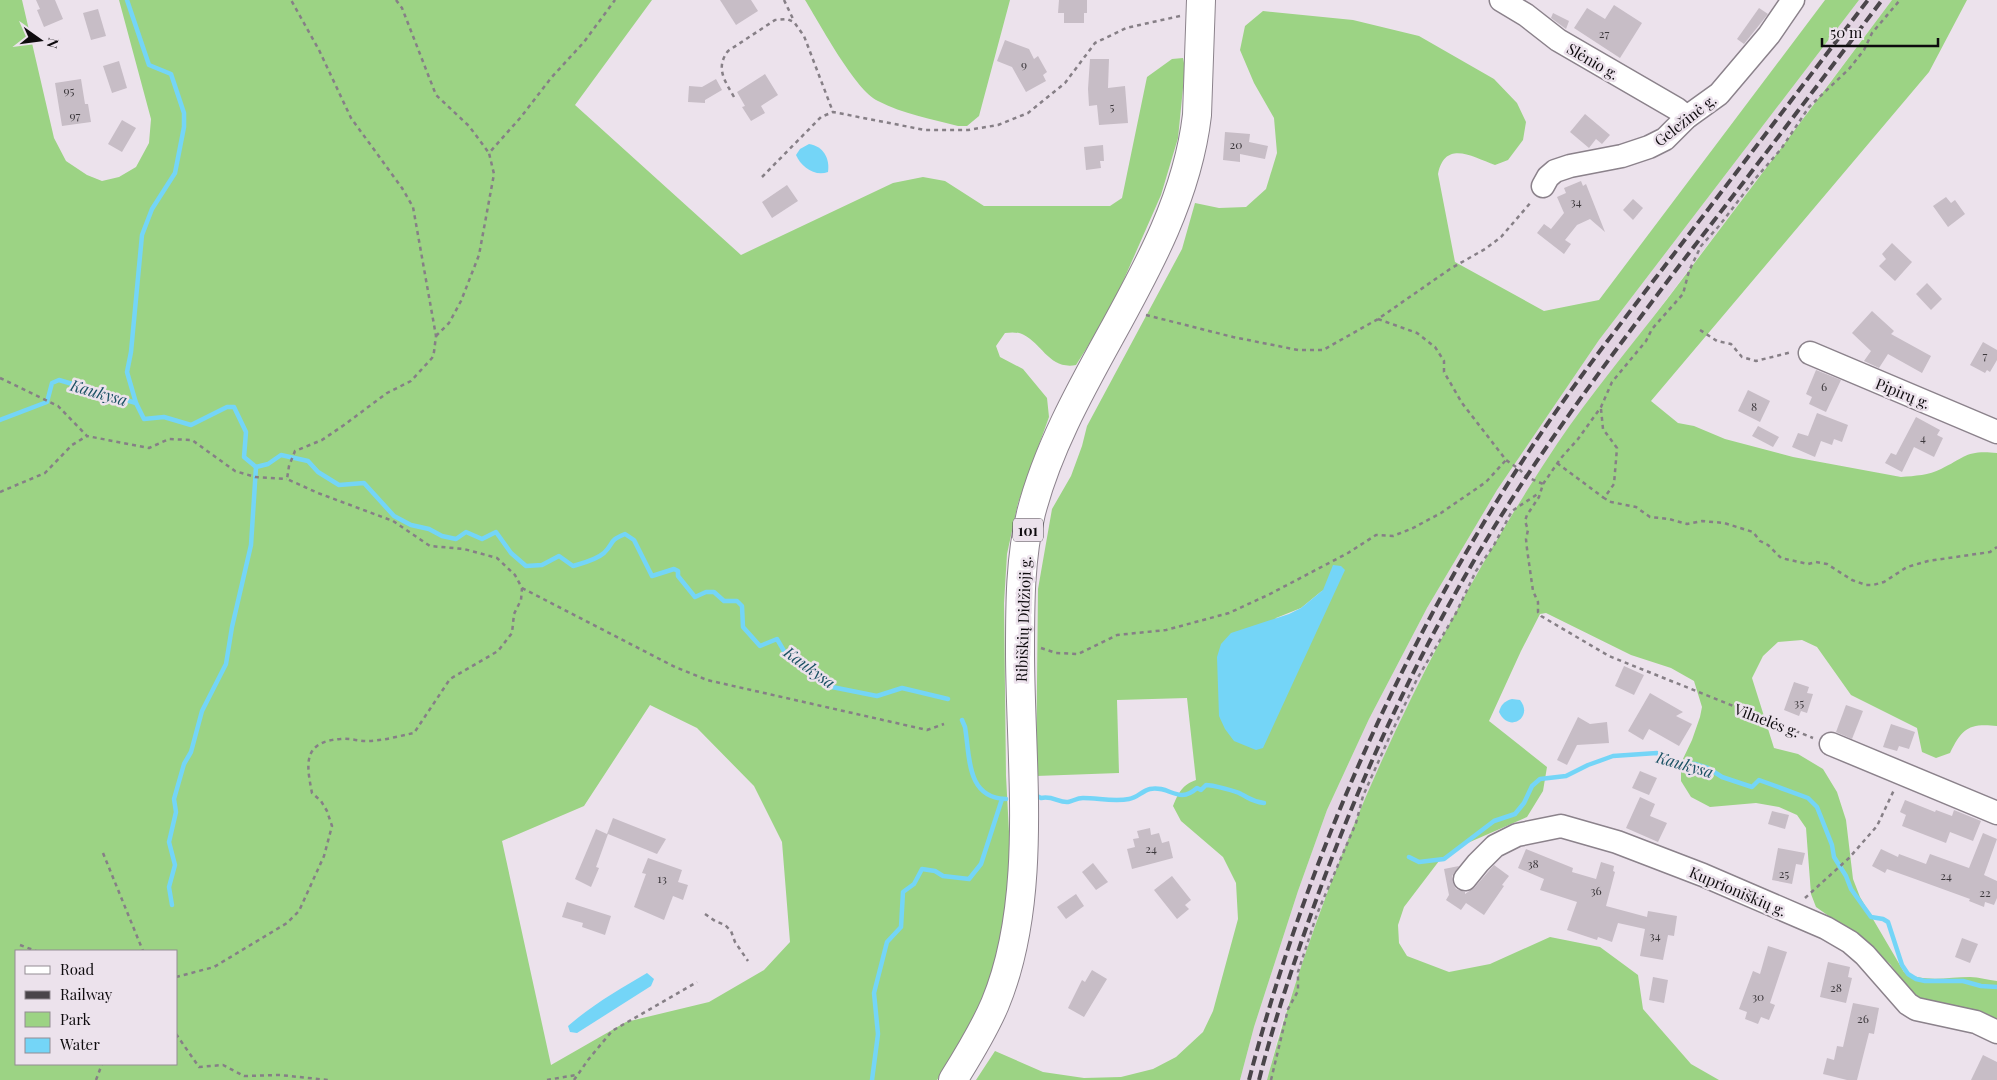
<svg xmlns="http://www.w3.org/2000/svg" width="1997" height="1080" viewBox="0 0 1997 1080" font-family="'Playfair Display',serif">
  <style>
    .built { fill: #e3d4e3 }
    .green { fill: #9cd384; fill-rule: evenodd }
    .water { fill: #74d5f7 }
    .lines { fill: none; stroke-linecap: round; stroke-linejoin: round }
    .stream { stroke: #74d5f7; stroke-width: 4.5 }
    .building { fill: #c7bdc6 }
    .minor-casing { stroke: #8b828b; stroke-width: 25 }
    .major-casing { stroke: #8b828b; stroke-width: 30 }
    .path { stroke: #867f86; stroke-width: 2.5; stroke-dasharray: 4 4; stroke-linecap: butt }
    .minor { stroke: #fff; stroke-width: 22 }
    .major { stroke: #fff; stroke-width: 28 }
    .rail { stroke: #4a454a; stroke-width: 4; stroke-dasharray: 10 5; stroke-linecap: butt }
    .labels { text-anchor: middle; dominant-baseline: central; stroke-width: 5; stroke-linejoin: round; paint-order: stroke }
    .number-label { font-size: 12px; fill: #3c383c }
    .shield { fill: #ece2ec; stroke: #514c51; stroke-width: 1 }
    .shield-label { font-size: 14px; font-weight: bold; fill: #0e0b0e }
    .street-label { font-size: 15px; fill: #0e0b0e; stroke: #ece2ec }
    .water-label { font-size: 16px; font-style: italic; fill: #1b5164; stroke: #ece2ec }
  </style>
  <rect width="100%" height="100%" fill="#ece2ec"/>
  <polygon class="built" points="1859,0 1892,0 1559,442 1502,530 1432,655 1375,777 1324,900 1281,1026 1267,1080 1240,1080 1254,1027 1298,891 1327,810 1369,719 1427,608 1497,490 1599,340"/>
  <g class="green">
    <path d="M 0,0 L 22,0 L 54,138 L 66,161 L 87,175 L 102,181 L 119,177 L 136,167 L 149,143 L 151,119 L 119,0 L 652,0 L 575,105 L 741,255 L 893,183 L 923,177 L 945,181 L 984,206 L 1110,206 L 1122,198 L 1147,77 L 1172,59 L 1183,58 L 1185,68 L 1178,138 L 1161,195 L 1110,311 L 1076,365 C 1050,370 1042,344 1024,335 C 1018,332 1012,332 1005,333 L 996,346 L 1000,357 L 1023,369 L 1047,398 L 1049,417 L 1018,503 L 1007,554 L 1004,603 L 1006,776 L 1011,869 L 1005,928 L 994,972 L 968,1031 L 937,1080 L 0,1080 ZM 650,705 L 697,728 L 754,786 L 782,842 L 790,942 L 764,970 L 709,1002 L 626,1022 L 551,1065 L 502,841 L 584,806 ZM 16,951 L 176,951 L 176,1064 L 16,1064 Z"/>
    <path d="M 805,0 L 1010,0 L 979,116 L 967,126 L 958,126 C 932,119 903,114 878,101 C 855,90 820,24 805,0 Z"/>
    <path d="M 1825,0 L 1859,0 L 1599,340 L 1497,490 L 1427,608 L 1369,719 L 1327,810 L 1298,891 L 1254,1027 L 1240,1080 L 976,1080 L 995,1051 L 1043,1072 L 1084,1078 L 1121,1077 L 1153,1069 L 1176,1057 L 1203,1032 L 1213,1011 L 1238,919 L 1236,883 L 1223,857 L 1181,821 L 1173,806 C 1179,792 1182,785 1196,780 L 1187,698 L 1117,700 L 1119,773 L 1036,776 L 1038,589 L 1052,509 L 1071,476 L 1082,446 L 1087,426 L 1182,249 L 1195,203 L 1219,208 L 1246,207 L 1266,189 L 1277,153 L 1274,118 L 1254,83 L 1240,50 L 1245,26 L 1263,11 L 1353,20 L 1419,36 L 1494,79 L 1517,103 L 1526,122 L 1523,140 L 1508,160 L 1495,165 C 1473,157 1445,139 1438,174 L 1455,262 L 1544,311 L 1599,300 ZM 1323,590 L 1219,716 L 1276,618 L 1301,608 Z"/>
    <path d="M 1892,0 L 1967,0 L 1929,72 L 1651,401 L 1678,423 L 1694,426 L 1725,439 L 1793,457 L 1901,477 C 1915,476 1929,475 1941,469 C 1966,457 1966,450 1997,453 L 1997,726 C 1968,723 1962,729 1950,753 L 1936,758 L 1922,752 L 1917,728 L 1851,695 L 1817,647 L 1802,640 L 1778,642 L 1763,656 L 1752,678 L 1774,748 L 1798,754 L 1823,769 L 1837,792 L 1846,820 L 1853,879 L 1860,897 L 1904,972 C 1924,983 1948,977 1970,977 C 1979,977 1988,980 1997,981 L 1997,1024 L 1920,1000 L 1909,989 L 1890,964 L 1857,936 L 1816,907 L 1811,894 L 1806,828 L 1797,815 L 1779,807 L 1756,803 L 1710,807 L 1691,797 L 1681,781 L 1681,763 L 1692,740 L 1700,717 L 1702,707 L 1694,681 L 1671,668 L 1631,655 L 1546,613 L 1540,614 L 1521,651 L 1489,721 L 1547,767 L 1543,791 L 1527,817 L 1463,845 L 1439,861 L 1404,907 L 1398,925 L 1399,943 L 1407,956 L 1449,972 L 1490,964 L 1550,937 L 1600,947 L 1638,975 L 1643,1009 L 1691,1064 L 1719,1080 L 1267,1080 C 1328,854 1428,639 1557,444 C 1591,394 1631,346 1668,298 C 1743,199 1818,99 1892,0 Z"/>
  </g>
  <g class="water">
    <path d="M 809,144 C 823,146 830,158 828,172 C 815,177 801,167 796,155 L 800,149 Z"/>
    <polygon points="1333,565 1341,566 1345,570 1263,748 1256,750 1234,741 1225,729 1219,716 1217,657 1221,644 1231,633 1289,614 1301,608 1323,590"/>
    <path d="M 1512,699 L 1520,700 C 1534,717 1509,734 1499,712 C 1501,705 1504,701 1512,699 Z"/>
    <path d="M 647,973 L 654,979 L 651,986 L 577,1033 L 570,1032 L 568,1026 C 592,1005 620,989 647,973 Z"/>
  </g>
  <g class="lines">
    <g class="stream">
      <polyline points="127,0 149,65 171,74 184,113 184,127 175,173 152,209 142,235 131,352 127,372 136,403"/>
      <path d="M 0,420 L 47,402 L 52,383 L 59,380 L 136,403 L 144,419 L 164,417 L 191,425 L 227,407 L 234,407 L 246,432 L 244,457 L 256,467 L 268,464 L 281,455 L 308,461 L 318,472 L 339,485 L 364,483 L 394,516 L 411,525 L 429,529 L 442,536 L 456,539 L 466,532 L 482,539 L 496,532 L 511,553 L 526,566 L 542,565 L 559,556 L 573,566 C 583,563 596,560 604,553 C 615,542 608,541 625,534 L 634,540 L 652,576 L 674,569 L 678,571 L 678,576 L 695,597 L 706,592 L 714,592 L 724,601 L 737,601 L 742,606 L 743,627 L 760,646 L 777,639 L 784,651 L 796,657 L 807,667 L 820,673 L 832,687 L 877,696 L 902,688 L 948,699"/>
      <path d="M 962,720 L 965,727 C 970,756 966,798 1006,799"/>
      <path d="M 1037,796 L 1041,798 C 1052,795 1059,803 1068,802 C 1073,801 1077,798 1083,798 C 1098,798 1114,802 1129,799 C 1137,798 1142,791 1150,789 C 1170,785 1178,805 1197,788 L 1201,790 L 1206,785 C 1212,785 1236,791 1241,794 C 1251,799 1251,801 1264,803"/>
      <polyline points="1409,857 1419,862 1444,859 1494,821 1515,814 1524,803 1532,786 1540,779 1566,776 1588,765 1613,756 1657,753 1669,762 1695,764 1708,768 1722,777 1752,787 1759,780 1808,798 1817,807 1832,845 1834,857 1846,876 1851,889 1871,917 1883,919 1888,922 1902,965 1908,974 1916,979 1925,981 1963,981 1981,986 1997,987"/>
      <polyline points="172,905 169,887 175,865 169,842 176,812 174,799 184,764 191,752 202,711 226,664 232,627 251,545 256,467"/>
      <polyline points="872,1080 878,1034 874,993 887,942 901,927 903,892 914,884 922,869 935,871 943,876 969,879 981,864 1002,799"/>
    </g>
  </g>
  <g class="building">
    <polygon points="36,0 55,0 63,19 44,27 37,10 40,9"/>
    <polygon points="720,0 751,0 758,11 736,25"/>
    <polygon points="1059,0 1087,0 1087,13 1084,13 1084,23 1064,23 1064,13 1058,13"/>
    <polygon points="1614,5 1642,23 1620,58 1574,28 1587,8 1605,19"/>
    <polygon points="1759,8 1768,14 1744,44 1737,39"/>
    <polygon points="98,9 106,36 91,40 83,13"/>
    <polygon points="1553,13 1569,21 1566,29 1551,18"/>
    <polygon points="1005,40 1029,49 1034,59 1038,56 1047,72 1043,75 1046,81 1026,92 1012,67 997,61"/>
    <polygon points="1090,59 1109,59 1108,88 1125,86 1128,123 1099,125 1097,105 1089,106 1088,89"/>
    <polygon points="119,61 127,88 112,93 103,66"/>
    <polygon points="765,74 778,95 761,106 765,113 751,121 742,107 745,106 737,92"/>
    <polygon points="81,79 85,104 88,104 91,122 62,126 55,83"/>
    <polygon points="716,79 722,90 705,100 705,103 688,102 689,86 702,87"/>
    <polygon points="1585,114 1610,135 1602,144 1596,139 1589,148 1570,132"/>
    <polygon points="122,120 136,128 122,152 108,144"/>
    <polygon points="1225,132 1250,134 1249,142 1268,146 1265,159 1240,154 1240,162 1223,160"/>
    <polygon points="1103,145 1104,161 1100,161 1101,168 1086,170 1084,147"/>
    <polygon points="1581,181 1583,186 1586,184 1605,232 1590,219 1577,225 1565,240 1571,244 1564,254 1537,233 1544,224 1551,229 1564,213 1557,197 1566,193 1564,188"/>
    <polygon points="787,185 798,201 772,218 762,202"/>
    <polygon points="1946,197 1951,203 1955,200 1965,214 1948,227 1933,206"/>
    <polygon points="1633,199 1643,208 1633,220 1623,210"/>
    <polygon points="1892,243 1912,262 1895,281 1879,266 1886,259 1882,254"/>
    <polygon points="1927,283 1942,299 1931,310 1916,294"/>
    <polygon points="1872,311 1894,331 1891,334 1931,356 1922,373 1888,354 1879,368 1864,361 1871,351 1852,333"/>
    <polygon points="1983,342 1997,350 1997,360 1990,372 1987,370 1985,373 1970,365"/>
    <polygon points="1816,370 1841,380 1826,412 1809,404 1812,397 1806,394"/>
    <polygon points="1748,390 1770,401 1760,422 1738,411"/>
    <polygon points="1817,413 1848,425 1842,442 1834,439 1832,445 1821,441 1815,457 1792,447 1798,433 1808,436"/>
    <polygon points="1916,417 1940,430 1937,435 1943,438 1934,457 1914,447 1902,472 1885,463 1891,453 1896,455"/>
    <polygon points="1758,426 1779,437 1773,447 1752,436"/>
    <polygon points="1624,666 1644,675 1634,695 1615,686"/>
    <polygon points="1794,682 1809,687 1807,693 1813,694 1807,713 1801,711 1799,716 1784,710"/>
    <polygon points="1650,693 1683,712 1676,716 1692,724 1679,746 1649,729 1643,740 1628,731"/>
    <polygon points="1846,705 1863,711 1852,739 1836,732"/>
    <polygon points="1578,717 1590,724 1607,722 1609,743 1577,745 1567,765 1557,760"/>
    <polygon points="1891,724 1915,732 1909,749 1899,746 1897,751 1883,747"/>
    <polygon points="1640,771 1657,778 1649,795 1632,788"/>
    <polygon points="1640,797 1655,804 1650,816 1667,823 1658,842 1626,828"/>
    <polygon points="1905,800 1935,812 1936,810 1952,816 1954,810 1981,821 1973,841 1950,832 1946,843 1902,826 1906,815 1900,812"/>
    <polygon points="1772,811 1789,815 1785,829 1768,824"/>
    <polygon points="613,818 666,839 657,854 608,834 596,867 599,868 591,887 575,879 596,829 607,834"/>
    <polygon points="1150,828 1151,835 1159,833 1162,843 1169,841 1173,858 1132,869 1127,849 1135,847 1133,839 1139,838 1137,831"/>
    <polygon points="1983,833 1997,839 1984,875 1997,881 1997,898 1994,905 1985,902 1984,907 1969,901 1970,899 1915,879 1887,869 1885,873 1872,866 1881,849 1898,857 1899,854 1926,864 1930,854 1969,868"/>
    <polygon points="1778,848 1805,853 1802,865 1796,864 1792,884 1772,880"/>
    <polygon points="1526,849 1573,868 1572,872 1596,879 1601,862 1614,866 1613,871 1615,872 1606,906 1647,917 1648,911 1677,916 1674,936 1668,935 1663,960 1640,956 1645,929 1618,923 1612,942 1598,937 1597,940 1567,930 1577,902 1540,890 1544,879 1518,868"/>
    <polygon points="648,858 682,870 678,882 688,885 683,900 673,896 664,920 634,907 646,874 642,873"/>
    <polygon points="1093,863 1108,882 1096,890 1082,872"/>
    <polygon points="1494,865 1509,876 1502,885 1504,886 1484,915 1466,903 1461,910 1446,900 1449,895 1444,869 1459,866 1452,876 1453,883 1456,889 1465,892 1465,894 1475,887"/>
    <polygon points="1172,876 1191,900 1185,905 1189,909 1177,919 1154,890"/>
    <polygon points="1076,894 1084,906 1066,919 1057,907"/>
    <polygon points="567,902 611,916 605,935 582,927 583,923 562,917"/>
    <polygon points="1962,938 1978,944 1970,963 1955,957"/>
    <polygon points="1768,946 1787,952 1770,1003 1775,1005 1769,1020 1761,1017 1758,1024 1745,1019 1747,1012 1739,1009 1753,971 1760,974"/>
    <polygon points="1828,962 1850,967 1848,977 1852,978 1846,1003 1820,997"/>
    <polygon points="1092,970 1107,979 1084,1017 1068,1008 1082,980 1085,982"/>
    <polygon points="1653,977 1668,980 1664,1003 1649,1000"/>
    <polygon points="1853,1003 1879,1008 1874,1034 1869,1033 1857,1080 1847,1080 1823,1074 1827,1058 1834,1060 1837,1046 1843,1047"/>
    <polygon points="1983,1055 1997,1062 1997,1080 1971,1080"/>
  </g>
  <g class="lines">
    <g class="minor-casing">
      <g id="minor">
        <polyline points="1501,0 1526,15 1558,40 1677,109 1687,117"/>
        <polyline points="1543,186 1548,177 1555,171 1570,166 1622,156 1649,147 1665,139 1687,117 1719,94 1769,35 1793,0"/>
        <polyline points="1810,353 1997,432"/>
        <polyline points="1831,744 1997,813"/>
        <polyline points="1465,879 1478,863 1495,846 1517,835 1561,826 1617,842 1703,875 1826,928 1850,942 1865,955 1908,1004 1916,1009 1976,1022 1997,1032"/>
      </g>
    </g>
    <g class="major-casing">
      <path id="major" d="M 953,1080 C 968,1056 984,1030 995,1004 C 1039,898 1020,763 1020,650 C 1020,605 1020,558 1031,513 C 1067,373 1180,261 1197,115 L 1201,0"/>
    </g>
    <g class="path">
      <polyline points="396,0 402,8 436,95 469,126 489,153"/>
      <polyline points="784,0 794,21"/>
      <path d="M 734,97 C 725,81 715,68 728,51 L 775,20 L 787,19 L 794,22 L 804,36 L 833,112"/>
      <polyline points="762,177 821,117 833,112 925,130 968,130 998,125 1028,113 1065,83 1095,43 1126,28 1180,16"/>
      <polyline points="1146,315 1233,337 1298,350 1323,350 1378,319 1450,269 1485,249 1501,237 1532,201"/>
      <polyline points="1378,319 1417,333 1435,347 1444,361 1444,372 1462,403 1506,460 1519,469 1527,477 1543,484 1539,497 1527,515 1525,521 1528,530 1526,539 1527,549 1533,591 1538,602 1538,612 1541,616 1609,656 1813,738"/>
      <polyline points="1700,330 1717,341 1731,344 1742,357 1756,361 1792,352"/>
      <polyline points="436,336 449,323 461,301 479,255 494,174 489,153 521,117 551,78 584,42 615,0"/>
      <polyline points="0,378 58,406 87,436 149,448 169,439 192,440 235,471 255,477 287,479"/>
      <polyline points="1601,409 1603,429 1617,448 1614,484 1604,498 1611,502 1636,507 1650,517 1669,519 1687,524 1702,521 1724,523 1753,532 1760,541 1768,545 1781,558 1808,564 1816,562 1827,564 1852,580 1866,585 1873,585 1884,582 1907,567 1928,561 1990,552 1997,547"/>
      <polyline points="1557,463 1604,498"/>
      <polyline points="1543,484 1561,458 1578,439 1601,407 1612,382 1646,341 1652,329 1683,294 1689,271 1701,246 1719,226 1755,179 1781,149 1809,107 1849,69 1864,50 1872,33 1900,0"/>
      <polyline points="0,492 45,473 72,445 87,436"/>
      <polyline points="522,588 675,667 707,680 927,730 944,724"/>
      <polyline points="1041,648 1056,653 1078,654 1117,635 1166,630 1229,613 1270,594 1348,553 1376,535 1393,536 1413,528 1441,513 1486,482 1506,460"/>
      <polyline points="103,853 143,951"/>
      <polyline points="1805,898 1849,858 1877,826 1894,790"/>
      <polyline points="705,914 715,921 725,925 731,931 735,942 748,961"/>
      <polyline points="20,945 36,951"/>
      <path d="M 176,977 L 214,967 L 287,923 L 299,911 L 324,856 L 332,826 L 327,811 L 321,801 L 312,793 C 306,763 303,742 340,739 C 349,738 358,741 367,741 C 382,741 399,736 414,733 L 450,679 L 498,651 L 512,633 L 514,614 L 521,600 L 522,588 L 515,575 L 497,558 L 464,549 L 430,546 L 393,521 L 318,493 L 287,479 L 289,466 L 295,451 L 322,440 L 344,425 L 387,393 L 411,381 L 432,358 L 434,352 L 436,336 L 413,207 L 402,188 L 351,118 L 319,50 L 291,0"/>
      <polyline points="176,1034 199,1067 223,1065 244,1076 280,1075 328,1080"/>
      <polyline points="96,1080 102,1064"/>
      <polyline points="547,1080 576,1075"/>
      <polyline points="574,1080 588,1060 612,1031 697,982"/>
      <polyline points="1271,1080 1288,1009 1298,991 1298,972 1317,914 1356,823 1363,796 1389,738 1417,679 1456,613 1476,571 1494,545 1512,511 1539,493"/>
    </g>
    <use href="#minor" class="minor"/>
    <use href="#major" class="major"/>
    <g class="rail">
      <path d="M 1249,1080 C 1309,850 1413,619 1548,423 C 1590,362 1636,304 1680,246 C 1743,164 1805,82 1868,0"/>
      <path d="M 1259,1080 C 1273,1025 1291,971 1310,917 C 1358,782 1418,651 1493,529 C 1549,438 1614,352 1679,266 C 1747,178 1815,89 1882,0"/>
    </g>
  </g>
  <g class="labels">
    <g class="number-label">
      <text x="1604" y="33">27</text>
      <text x="1024" y="64">9</text>
      <text x="69" y="90">95</text>
      <text x="1112" y="106">5</text>
      <text x="75" y="115">97</text>
      <text x="1236" y="144">20</text>
      <text x="1576" y="201">34</text>
      <text x="1985" y="355">7</text>
      <text x="1824" y="386">6</text>
      <text x="1754" y="406">8</text>
      <text x="1923" y="437">4</text>
      <text x="1799" y="702">35</text>
      <text x="1151" y="848">24</text>
      <text x="1533" y="863">38</text>
      <text x="1784" y="873">25</text>
      <text x="1946" y="875">24</text>
      <text x="662" y="878">13</text>
      <text x="1596" y="890">36</text>
      <text x="1985" y="892">22</text>
      <text x="1655" y="935">34</text>
      <text x="1836" y="987">28</text>
      <text x="1758" y="996">30</text>
      <text x="1863" y="1018">26</text>
    </g>
    <rect class="shield" x="1013" y="518.5" width="30" height="23" rx="4"/>
    <g class="shield-label">
      <text x="1028" y="530">101</text>
    </g>
    <g class="street-label">
      <text transform="translate(1593 61) rotate(30)">Slėnio g.</text>
      <text transform="translate(1685 120) rotate(-38)">Geležinė g.</text>
      <text transform="translate(1903 393) rotate(22)">Pipirų g.</text>
      <text transform="translate(1023 619) rotate(-88)">Ribiškių Didžioji g.</text>
      <text transform="translate(1767 720) rotate(21)">Vilnelės g.</text>
      <text transform="translate(1738 891) rotate(23)">Kuprioniškių g.</text>
    </g>
    <g class="water-label">
      <text transform="translate(99 392) rotate(16)">Kaukysa</text>
      <text transform="translate(810 667) rotate(36)">Kaukysa</text>
      <text transform="translate(1685 764) rotate(16)">Kaukysa</text>
    </g>
  </g>
  <rect x="15" y="950" width="162" height="115" fill="#ece2ec" stroke="#938c93"/>
  <rect x="25" y="966" width="25" height="8" fill="#ffffff" stroke="#938c93"/>
  <text x="60" y="975" font-size="15" fill="#0e0b0e">Road</text>
  <rect x="25" y="991" width="25" height="8" fill="#4a454a" stroke="#938c93"/>
  <text x="60" y="1000" font-size="15" fill="#0e0b0e">Railway</text>
  <rect x="25" y="1012" width="25" height="15" fill="#9cd384" stroke="#938c93"/>
  <text x="60" y="1025" font-size="15" fill="#0e0b0e">Park</text>
  <rect x="25" y="1038" width="25" height="15" fill="#74d5f7" stroke="#938c93"/>
  <text x="60" y="1050" font-size="15" fill="#0e0b0e">Water</text>
  <g transform="translate(40 40) rotate(104)" stroke="#ece2ec" stroke-width="4" paint-order="stroke">
  <path d="M0-4L9 19L0 12L-9 19Z" fill="#0e0b0e"/>
  <text y="-8" font-size="14" font-weight="bold" text-anchor="middle" fill="#0e0b0e">N</text>
  </g>
  <path d="M1822 38v8h116v-8" fill="none" stroke="#0e0b0e" stroke-width="2.5"/>
  <text x="1830" y="38" font-size="15" fill="#0e0b0e" stroke="#ece2ec" stroke-width="4" paint-order="stroke">50 m</text>
</svg>
